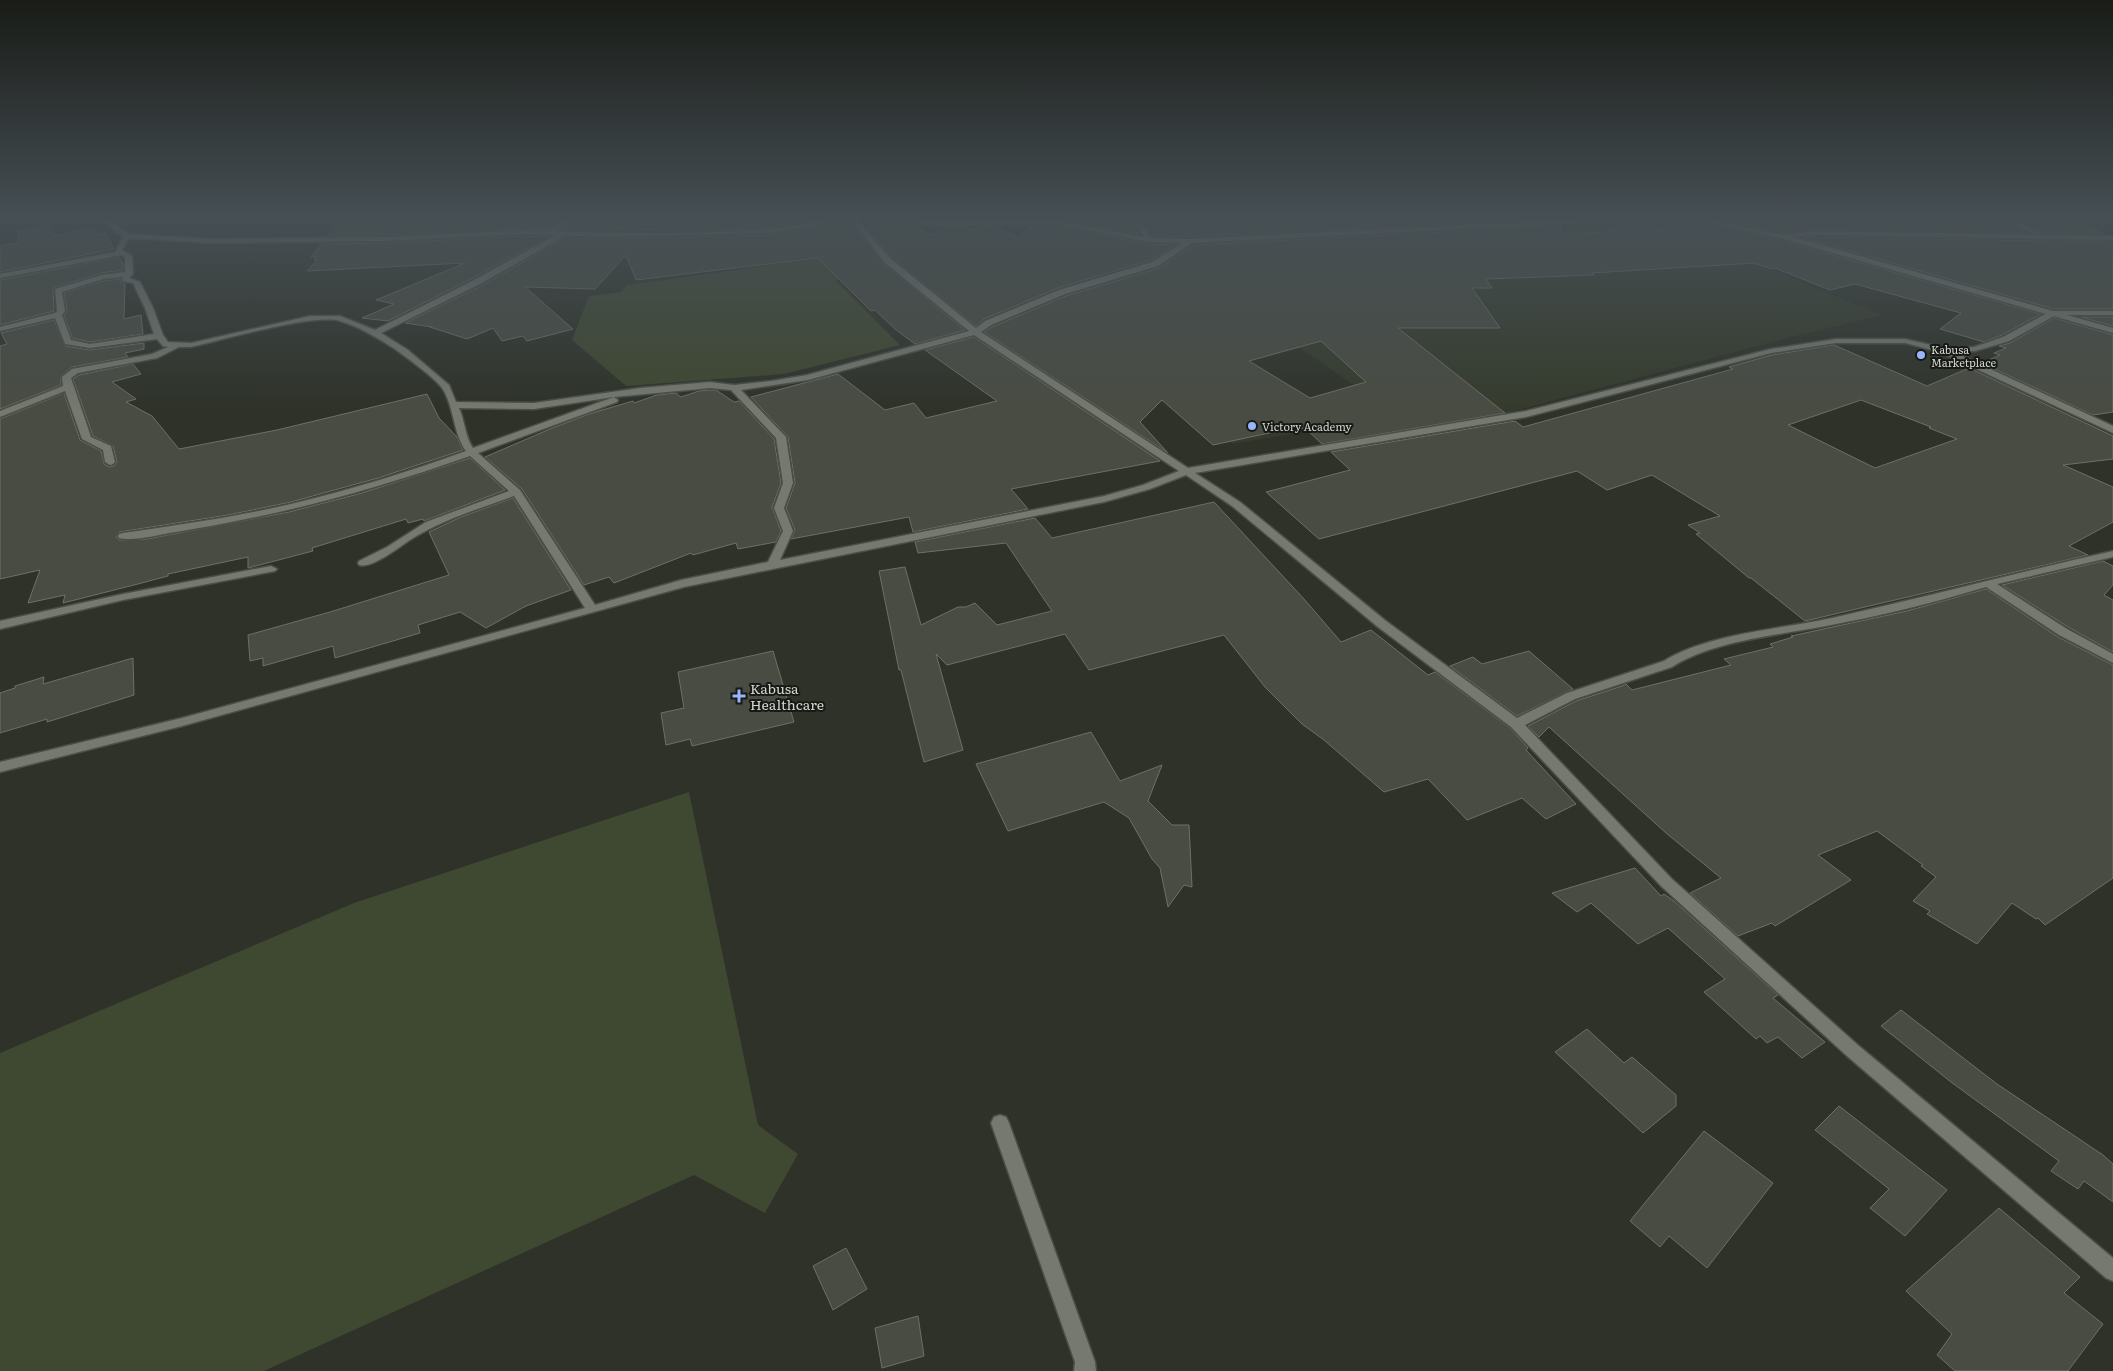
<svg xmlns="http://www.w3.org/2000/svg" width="2113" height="1371" viewBox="0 0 2113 1371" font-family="Literata,serif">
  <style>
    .built { fill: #353b2c }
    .green { fill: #3f4830 }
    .building { fill: #494c43; stroke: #6c7066; fill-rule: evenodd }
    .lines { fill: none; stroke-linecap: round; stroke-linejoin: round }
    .street-casing { stroke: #4b4e47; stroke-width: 3 }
    .secondary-casing { stroke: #4b4e47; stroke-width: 3 }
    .street { fill: #757970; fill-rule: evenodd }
    .secondary { fill: #757970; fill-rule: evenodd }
    .poi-dot { fill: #99b5fd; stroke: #171915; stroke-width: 2 }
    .labels { text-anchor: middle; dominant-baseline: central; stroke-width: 4; stroke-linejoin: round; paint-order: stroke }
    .far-poi-label { font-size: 11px; fill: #d2d5cf; stroke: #171915; text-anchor: start }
    .poi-label { font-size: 14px; fill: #d2d5cf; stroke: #171915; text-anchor: start }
  </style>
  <rect width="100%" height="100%" fill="#2e3229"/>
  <g class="built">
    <polygon points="1627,218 1723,251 1883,315 1795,336 1507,413 1416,428 1297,346 1291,265 1267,237"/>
    <polygon points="1277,414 1298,433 1233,444 1202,416"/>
  </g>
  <g class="green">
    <polygon points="837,256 859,275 835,280 900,345 784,374 626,386 572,340 589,296 621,292 627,285"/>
    <polygon points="689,792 758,1125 798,1154 765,1213 694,1175 264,1371 0,1371 0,1053 354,903"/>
  </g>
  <g class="building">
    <polygon points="343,218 563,218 547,229 523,228 386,235 328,236"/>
    <polygon points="575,218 804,218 805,221 766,227 714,230 561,229"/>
    <polygon points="1042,218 1125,218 1135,225 1140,234 1054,218"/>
    <polygon points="1137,218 1560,218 1190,237 1152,236 1143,223"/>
    <path d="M 1683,218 L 1780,240 L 2041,314 L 2002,335 L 1984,342 L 1940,329 L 1961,313 L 1855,284 L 1830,290 L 1775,268 L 1772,269 L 1754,263 L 1592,273 L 1594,275 L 1486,279 L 1492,288 L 1472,288 L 1500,328 L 1398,328 L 1505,413 L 1322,444 L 1305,428 L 1299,429 L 1297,427 L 1213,445 L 1162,400 L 1140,422 L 1168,453 L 984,332 L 992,327 L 1066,296 L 1159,268 L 1193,245 L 1560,226 L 1561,234 L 1604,232 L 1636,222 L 1662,230 L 1664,222 L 1682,224 ZM 1321,341 L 1366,382 L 1310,398 L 1249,361 Z"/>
    <polygon points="1709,218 1889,218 1927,222 1925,218 2002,218 2027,233 1815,229 1785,233"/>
    <polygon points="2016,218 2071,218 2104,234 2043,233"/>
    <polygon points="849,220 883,263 965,330 915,344 895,329 875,310 871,311 818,258 636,280 626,255 595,289 525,287 573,329 527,341 523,336 502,341 493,328 467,339 430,327 432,327 405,323 481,286 565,238 607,239 767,235 810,229"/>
    <polygon points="898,220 908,222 929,235 951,228 965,227 971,230 980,227 994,227 1018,237 1032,226 1054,226 1149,244 1176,245 1151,260 1058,288 984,319 976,326 891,257 866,226"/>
    <polygon points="50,225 53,236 92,228 96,234 105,233 114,249 0,272 0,246 20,242 17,231"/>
    <polygon points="523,236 549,237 473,278 388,321 362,318 394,304 376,300 465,263 307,271 317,260 314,260 317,257 311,257 322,244 386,243"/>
    <polygon points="1815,237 2113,242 2113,309 2054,309 1804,238"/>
    <polygon points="119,257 123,264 123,270 101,273 53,288 54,311 0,325 0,280"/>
    <polygon points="121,279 120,282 125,283 124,319 141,315 143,334 90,342 72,338 64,315 67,311 64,293 103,281"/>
    <polygon points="2081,317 2113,317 2113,326"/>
    <polygon points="2054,318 2113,335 2113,412 2093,415 1982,363 2000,355 1994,353 2006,348 1999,346 2010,343"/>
    <polygon points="54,320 65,346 90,350 144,343 144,349 125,353 128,357 72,367 61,376 61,385 0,409 0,346 7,344 1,333"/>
    <polygon points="974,337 1160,461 1011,489 1028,509 913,532 909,517 791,539 795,530 786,508 795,483 788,437 751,397 838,374 885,410 914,403 926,418 997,401 925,350"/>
    <path d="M 1834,345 L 1927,386 L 1969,368 L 2113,436 L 2113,459 L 2063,465 L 2113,487 L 2113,522 L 2069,546 L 2088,555 L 1805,621 L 1751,578 L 1749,578 L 1696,534 L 1700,533 L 1688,525 L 1720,516 L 1652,475 L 1607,490 L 1577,471 L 1319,539 L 1266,492 L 1350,470 L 1331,452 L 1515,421 L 1523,427 L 1733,369 L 1729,367 L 1772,355 ZM 1861,400 L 1931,427 L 1929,428 L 1957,439 L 1875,468 L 1788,425 Z"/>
    <polygon points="133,364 141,374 112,382 136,399 126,402 152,416 179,449 277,430 427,394 439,418 457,437 463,450 378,478 291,502 228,515 119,532 116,537 119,540 147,539 289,512 362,493 470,458 505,490 424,521 423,519 408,523 406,519 312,548 313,551 248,568 248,557 168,574 168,576 134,585 63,603 65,595 28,603 40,570 0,579 0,419 64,393 80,440 101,451 104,464 109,467 114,466 117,462 113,446 93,436 73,379 79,375"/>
    <polygon points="710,390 716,390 734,402 739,401 774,439 781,483 772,507 781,531 776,542 738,549 736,543 693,555 691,553 614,583 609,577 584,585 522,489 485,457 550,429 589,414 633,401 634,403 657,395 676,393 681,397 699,391"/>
    <polygon points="513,498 571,590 526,606 486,628 460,612 418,625 420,633 335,658 333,646 263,666 263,658 250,661 248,635 330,612 449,575 429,532 461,517"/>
    <polygon points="1214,502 1304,599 1341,642 1371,630 1428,675 1435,672 1510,728 1528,748 1526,750 1576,804 1546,819 1522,798 1467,820 1428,779 1384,792 1324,740 1302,724 1265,687 1224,635 1089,670 1065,634 947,665 936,654 963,750 924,762 901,670 899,670 879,571 905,567 921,625 958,607 966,607 975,603 997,625 1052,611 1006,543 918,553 915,542 1035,518 1052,538"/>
    <polygon points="2103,561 2113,566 2113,585 2104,595 2113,600 2113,652 2068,627 2002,585"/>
    <polygon points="1986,589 2058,637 2113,665 2113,878 2045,925 2038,918 2036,919 2012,903 1977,944 1927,914 1930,911 1913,901 1936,877 1921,866 1923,865 1877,831 1818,855 1851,880 1775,926 1772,923 1738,936 1690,893 1721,878 1666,833 1549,727 1539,737 1528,726 1576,701 1622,686 1626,684 1632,690 1731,665 1724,659 1773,647 1770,644 1793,637 1791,636 1907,611"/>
    <polygon points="773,651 794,722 692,746 690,739 666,745 661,713 684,708 678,672"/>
    <polygon points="1529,651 1573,689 1517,716 1450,666 1473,657 1482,664"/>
    <polygon points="133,658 134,695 47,722 47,719 0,733 0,693 15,688 15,686 44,677 43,684"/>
    <polygon points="1091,732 1120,781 1162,765 1148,801 1172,825 1189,825 1192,887 1184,885 1168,907 1160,868 1152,859 1129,818 1104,802 1008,831 976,764"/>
    <polygon points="1635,868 1661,896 1664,894 1674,901 1778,995 1773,998 1825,1042 1802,1058 1778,1037 1767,1043 1760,1036 1756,1039 1704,992 1725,979 1668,928 1638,944 1591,903 1577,912 1552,893"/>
    <polygon points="1901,1010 1997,1084 2103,1155 2113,1164 2113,1202 2084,1181 2078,1189 2051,1171 2059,1161 1951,1082 1881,1026"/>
    <polygon points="1587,1029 1624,1063 1632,1057 1676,1095 1676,1106 1643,1133 1555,1052"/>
    <polygon points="1839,1106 1947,1190 1905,1236 1870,1208 1889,1189 1815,1130"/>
    <polygon points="1704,1131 1773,1183 1707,1268 1669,1236 1660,1247 1630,1221"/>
    <polygon points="1999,1208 2080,1277 2064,1293 2103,1324 2068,1371 1955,1371 1937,1355 1952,1334 1906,1291"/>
    <polygon points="846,1248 867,1289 833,1310 813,1266"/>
    <polygon points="918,1316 924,1356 882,1368 875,1328"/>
  </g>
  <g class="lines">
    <g class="street-casing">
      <g id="street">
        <path d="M 99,218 L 106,218 L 129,234 L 211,239 L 386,237 L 523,230 L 548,231 L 566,218 L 573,218 L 556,231 C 625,234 697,234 766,229 C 794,227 821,218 849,218 L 810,227 L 767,233 L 607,237 L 565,236 L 480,284 L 381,333 L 408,350 L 449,385 L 456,402 L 534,403 L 640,388 L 710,382 L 734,385 L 771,381 L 807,375 L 969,331 L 884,262 L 850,218 L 856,218 L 890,258 L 976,328 L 985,321 L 1059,290 L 1152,262 L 1182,243 L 1149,242 L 1054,224 L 937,226 L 899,218 L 914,218 L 937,222 L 1054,220 L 1144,237 L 1136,224 L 1127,218 C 1141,218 1144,227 1151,238 L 1190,239 L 1597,218 L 1639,218 L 1636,220 L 1192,243 L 1158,266 L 1065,294 L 991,325 L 981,332 L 1188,468 L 1526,411 L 1771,349 L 1836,339 L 1905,339 L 1944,348 L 1974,347 L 2003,337 L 2051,311 L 2113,311 L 2113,315 L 2056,315 L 2009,341 L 1975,351 L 1954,352 L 2113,426 L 2113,433 L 1940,352 L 1905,343 L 1836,343 L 1771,353 L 1526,417 L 1195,473 L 1240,502 L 1386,621 L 1517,718 L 1567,693 L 1664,661 C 1707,634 1781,629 1832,618 C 1926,597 2019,572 2113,551 L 2113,557 L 1997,584 L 2067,629 L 2113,654 L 2113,663 L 2059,635 L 1986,587 C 1933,603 1880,616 1826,626 C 1779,635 1712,641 1672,667 L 1575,699 L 1525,725 L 1672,879 L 1859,1046 L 2113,1258 L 2113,1281 L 2106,1278 L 1847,1056 L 1662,887 L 1511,727 L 1378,627 L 1232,506 L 1186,475 L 1150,489 L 1104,502 L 684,587 L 182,726 L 0,772 L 0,762 L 182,718 L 585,608 L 514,496 C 479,509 441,520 410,540 C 399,547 372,569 359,565 L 358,563 L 359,561 L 387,547 L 426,522 L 509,491 L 470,456 C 374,490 277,516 176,532 C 161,534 133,542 119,538 L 118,536 L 119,534 L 123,533 C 179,525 236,517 291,504 C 350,490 408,472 466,451 C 453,434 454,405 442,388 C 434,377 406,357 395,349 C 378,338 360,327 340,321 C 315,313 222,340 191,347 L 179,347 L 157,358 L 78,373 L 71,378 L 91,437 L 111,446 L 115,462 L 113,464 L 110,465 L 105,462 L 103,450 L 82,439 L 65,391 L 0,417 L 0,411 L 63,386 L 62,377 L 72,369 L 152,354 L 168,347 L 163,346 L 157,339 L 90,348 L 65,344 L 55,318 L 0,331 L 0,327 L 55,313 L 57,311 L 55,289 L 102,275 L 125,272 L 125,257 L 122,255 L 0,278 L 0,274 L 115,252 L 123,237 ZM 523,234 L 556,235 L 474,280 L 375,330 L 340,316 L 310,316 L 191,343 L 168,342 L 163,335 L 153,308 L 140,282 L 129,278 L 133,274 L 132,256 L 122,250 L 129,238 L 211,243 L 386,241 ZM 123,277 L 122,281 L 133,283 L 145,308 L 154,334 L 90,344 L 71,340 L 62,315 L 65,311 L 62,292 L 103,279 ZM 974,335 L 1179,471 L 1143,485 L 1104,496 L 780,560 L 793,531 L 784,508 L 793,483 L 786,437 L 741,390 L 808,380 ZM 710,388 L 731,390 L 776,438 L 783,483 L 774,508 L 783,531 L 768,562 L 681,580 L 595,605 L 520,490 L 478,453 L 617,402 L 618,400 L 614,397 ZM 614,397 L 473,448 C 465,437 465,421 459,408 L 534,409 Z"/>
        <polygon points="2004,218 2012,218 2048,238 2043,239"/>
        <polygon points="271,566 277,569 275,571 123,600 0,629 0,621 123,594"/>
        <polygon points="1000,1115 1006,1117 1009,1123 1095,1362 1096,1371 1074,1371 1075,1362 991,1123 994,1117"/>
      </g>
    </g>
    <g class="secondary-casing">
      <polygon id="secondary" points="1686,218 1699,218 1785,235 1815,231 2113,236 2113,240 1815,235 1794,237 2113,328 2113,333 1780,238"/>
    </g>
    <use href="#street" class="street"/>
    <use href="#secondary" class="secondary"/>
  </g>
  <linearGradient id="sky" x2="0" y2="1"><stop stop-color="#191c17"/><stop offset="0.53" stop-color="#464f54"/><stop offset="1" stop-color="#464f54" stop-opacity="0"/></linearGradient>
  <rect width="2113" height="410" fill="url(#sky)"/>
  <g class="poi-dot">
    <circle cx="1921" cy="355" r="5"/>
    <circle cx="1252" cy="426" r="5"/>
    <path d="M736.5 688.5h5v5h5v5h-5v5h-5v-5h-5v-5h5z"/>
  </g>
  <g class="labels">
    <g class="far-poi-label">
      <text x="1931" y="349">Kabusa<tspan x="1931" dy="13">Marketplace</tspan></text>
      <text x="1262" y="426">Victory Academy</text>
    </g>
    <g class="poi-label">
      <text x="750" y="688">Kabusa<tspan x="750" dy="16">Healthcare</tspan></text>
    </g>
  </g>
</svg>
